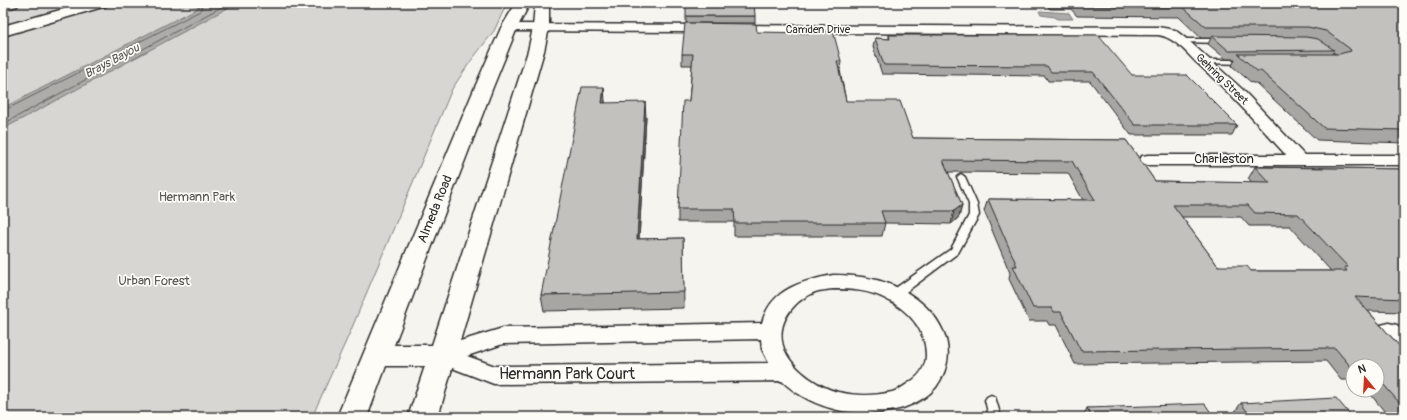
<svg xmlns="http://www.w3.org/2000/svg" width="1407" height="420" viewBox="0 0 1407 420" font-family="Pangolin,sans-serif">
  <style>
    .green { fill: #d7d6d2; stroke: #81807e }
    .water { fill: #adaca9; stroke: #797877 }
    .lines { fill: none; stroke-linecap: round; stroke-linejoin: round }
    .shore { stroke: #5f5f5d; stroke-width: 1 }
    .lane-casing { stroke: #2b2b2b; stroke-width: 3 }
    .street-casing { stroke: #2b2b2b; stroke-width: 3 }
    .secondary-casing { stroke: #2b2b2b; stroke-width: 3 }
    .primary-casing { stroke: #2b2b2b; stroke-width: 3 }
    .lane { fill: #fdfcf7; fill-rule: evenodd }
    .street { fill: #fdfcf7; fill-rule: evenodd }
    .secondary { fill: #fdfcf7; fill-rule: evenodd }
    .primary { fill: #fdfcf7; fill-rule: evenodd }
    .wall { fill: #a7a6a3; stroke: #2b2b2b; fill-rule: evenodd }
    .shaded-wall { fill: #888785; stroke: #2b2b2b }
    .building { fill: #c2c1be; stroke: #2b2b2b; fill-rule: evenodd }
    .labels { text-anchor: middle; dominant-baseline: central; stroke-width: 3.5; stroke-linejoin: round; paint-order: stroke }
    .far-street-label { font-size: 11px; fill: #2b2b2b; stroke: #fdfcf7 }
    .far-water-label { font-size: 12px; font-style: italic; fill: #585857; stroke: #fdfcf7 }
    .street-label { font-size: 13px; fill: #2b2b2b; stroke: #fdfcf7 }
    .park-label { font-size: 13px; fill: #565655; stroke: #fdfcf7 }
    .near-street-label { font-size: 16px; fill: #2b2b2b; stroke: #fdfcf7 }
  </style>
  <rect width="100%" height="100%" fill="#f5f4ef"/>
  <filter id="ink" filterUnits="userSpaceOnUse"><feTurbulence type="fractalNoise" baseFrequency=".025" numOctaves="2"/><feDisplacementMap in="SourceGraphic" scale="8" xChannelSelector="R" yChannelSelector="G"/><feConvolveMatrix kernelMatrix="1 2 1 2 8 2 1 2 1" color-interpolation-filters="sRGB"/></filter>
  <g filter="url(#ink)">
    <polygon class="green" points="3,3 507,3 494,31 470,62 452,89 351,330 312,417 3,417"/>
    <g class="water">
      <polygon points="200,3 237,3 3,129 3,108 200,7 194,5"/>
      <polygon points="1039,11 1069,13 1073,19 1057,19 1055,17 1041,15"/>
    </g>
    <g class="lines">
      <g class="shore">
        <polyline points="3,111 200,11 202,7 201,3"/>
        <polyline points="3,124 229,3"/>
      </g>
      <g class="lane-casing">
        <g id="lane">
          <polygon points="1180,39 1221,39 1224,41 1221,43 1178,42 1177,41"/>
          <polygon points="1204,60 1246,60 1249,62 1246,64 1202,63 1202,61"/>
          <polygon points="961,174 965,177 977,204 979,215 958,253 898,298 890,298 889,295 890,292 951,249 969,215 969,204 957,177"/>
          <polygon points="991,395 995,397 1001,417 989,417 985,400 987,397"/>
          <polygon points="865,400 869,402 873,417 861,417 859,405 861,402"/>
        </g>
      </g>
      <g class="street-casing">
        <g id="street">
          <path d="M 509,24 L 1158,27 L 1175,30 L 1189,41 L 1242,89 L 1304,155 L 1404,155 L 1404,165 L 1148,165 L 1142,164 L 1140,160 L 1142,156 L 1148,155 L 1286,155 C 1257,123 1229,92 1197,63 C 1186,52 1174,37 1158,35 L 505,31 L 503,28 L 505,25 Z"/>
          <path d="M 833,275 C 852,275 871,277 889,284 C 932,300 967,344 936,387 C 928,397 914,404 903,408 C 861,420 814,411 782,381 L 494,384 L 434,361 L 431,355 L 434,349 L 503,328 L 762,323 C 771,288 803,281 833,275 ZM 833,289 C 851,289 869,290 886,299 C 908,310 926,329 926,355 C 926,366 920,376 910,382 C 904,386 899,390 892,392 C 875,396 855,396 838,392 C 819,387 797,372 787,355 C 772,329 790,302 815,292 C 821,290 827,290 833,289 ZM 761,339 L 762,349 L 769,363 L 495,366 L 467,356 L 503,344 Z"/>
          <path d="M 1389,323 L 1397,325 L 1404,333 L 1404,354 C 1393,351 1384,341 1378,331 L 1381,325 Z"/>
        </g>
      </g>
      <g class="secondary-casing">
        <g id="secondary">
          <polygon points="3,3 19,3 17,6 3,10"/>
          <polygon points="85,3 108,3 106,6 3,36 3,26"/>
        </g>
      </g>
      <g class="primary-casing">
        <polygon id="primary" points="516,3 530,3 517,28 493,87 394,345 432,345 528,51 533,28 535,3 549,3 549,28 544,51 438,417 408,417 425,366 386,366 367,417 337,417 475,87 501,28"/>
      </g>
      <use href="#lane" class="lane"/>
      <use href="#street" class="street"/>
      <use href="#secondary" class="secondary"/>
      <use href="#primary" class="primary"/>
    </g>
    <g class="wall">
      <path d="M 1045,3 L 1404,3 L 1404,143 L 1317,140 L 1256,83 L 1252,83 L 1232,66 L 1235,59 L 1226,59 L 1208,44 L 1211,38 L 1201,38 L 1179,17 L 1077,16 L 1071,9 L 1050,9 ZM 1333,52 L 1336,54 L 1332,54 Z"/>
      <rect x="686" y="16" width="69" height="7"/>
      <path d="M 813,31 L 841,61 L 840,70 L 846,101 L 913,138 L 1126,140 L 1155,181 L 1252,183 L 1248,179 L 1255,167 L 1404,169 L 1404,312 L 1368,311 L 1404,351 L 1404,417 L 1389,417 L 1367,390 L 1377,390 L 1377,366 L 1353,366 L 1353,380 L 1341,380 L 1326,361 L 1075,364 L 1056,325 L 1049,325 L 1047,321 L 1029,321 L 1009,279 L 1010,273 L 984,211 L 988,199 L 1083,200 L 1068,173 L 948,172 L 962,205 L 959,217 L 951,224 L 885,223 L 882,236 L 734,236 L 734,222 L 678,222 L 678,209 L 689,101 L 692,65 L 682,65 L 682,54 L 813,33 ZM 1182,217 L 1241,217 L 1249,226 L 1290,226 L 1331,271 L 1251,271 L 1218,266 Z"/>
      <polygon points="889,35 1132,75 1237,125 1232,135 1131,135 1090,81 1048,81 1045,76 882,74 873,47 875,38 889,39"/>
      <polygon points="605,101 605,103 646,117 639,239 683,238 684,308 544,311 541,295"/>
      <polygon points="1241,403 1352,417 1232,417 1232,416"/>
      <polygon points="1087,408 1214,417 1083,417"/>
    </g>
    <g class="shaded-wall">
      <polygon points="604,87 605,101 603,117 602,103"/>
      <polygon points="645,102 646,117 638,255 637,239"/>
      <polygon points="962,205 959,217 951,224 954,211"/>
    </g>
    <g class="building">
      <polygon points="686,3 754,3 755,16 686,16"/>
      <polygon points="1077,3 1404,3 1404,130 1324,128 1261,71 1257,71 1238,54 1339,54 1351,51 1350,49 1326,31 1308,27 1206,27 1183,7 1080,6"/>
      <path d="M 685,23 L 756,24 L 757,32 L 813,33 L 813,31 L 833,31 L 841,61 L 837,61 L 846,101 L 900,101 L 913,138 L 1126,140 L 1155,181 L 1270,183 L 1255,167 L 1404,169 L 1404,299 L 1355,297 L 1404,351 L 1404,408 L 1377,377 L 1377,366 L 1353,366 L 1353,367 L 1351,367 L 1335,348 L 1081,351 L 1061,312 L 1054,312 L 1052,308 L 1033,308 L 1013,266 L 1017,266 L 988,199 L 1095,200 L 1072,161 L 943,160 L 962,205 L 954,211 L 881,211 L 885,223 L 735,223 L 734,209 L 678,209 L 683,101 L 689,101 L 693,54 L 682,54 ZM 1173,205 L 1248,205 L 1255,213 L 1298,214 L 1348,267 L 1344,267 L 1347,271 L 1251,271 L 1247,266 L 1218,266 Z"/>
      <polygon points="889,35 1098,35 1132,75 1187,75 1237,125 1135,125 1093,72 1051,72 1047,66 884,65 875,38 890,39"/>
      <polygon points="1212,36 1306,37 1318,39 1334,50 1229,51"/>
      <polygon points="582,87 604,87 602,103 645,102 637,239 683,238 684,292 541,295"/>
      <polygon points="1336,398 1352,417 1251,417 1241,403"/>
      <polygon points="1205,404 1214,417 1092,417 1087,408"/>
      <polygon points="625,412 624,417 527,417 528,415"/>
    </g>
  </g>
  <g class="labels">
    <g class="far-street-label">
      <text x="818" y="29">Camden Drive</text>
      <text transform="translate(1222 79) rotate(44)">Gehring Street</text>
    </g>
    <g class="far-water-label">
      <text transform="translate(112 61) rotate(-28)">Brays Bayou</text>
    </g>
    <g class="street-label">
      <text x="1224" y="159">Charleston</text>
      <text transform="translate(435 209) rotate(-68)">Almeda Road</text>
    </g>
    <g class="park-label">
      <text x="197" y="197">Hermann Park</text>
      <text x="154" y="281">Urban Forest</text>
    </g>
    <g class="near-street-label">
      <text x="567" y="374">Hermann Park Court</text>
    </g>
  </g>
  <rect width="1407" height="420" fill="none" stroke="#fdfcf7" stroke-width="16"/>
  <rect x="8" y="8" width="1391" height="404" fill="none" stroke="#2b2b2b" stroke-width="1.5" filter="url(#ink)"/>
  <g transform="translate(1365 378) rotate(342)"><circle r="19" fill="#fdfcf7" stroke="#a9a8a5"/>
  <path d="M0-3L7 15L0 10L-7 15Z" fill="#c8321e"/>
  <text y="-6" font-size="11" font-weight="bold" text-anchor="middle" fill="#2b2b2b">N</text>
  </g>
</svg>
